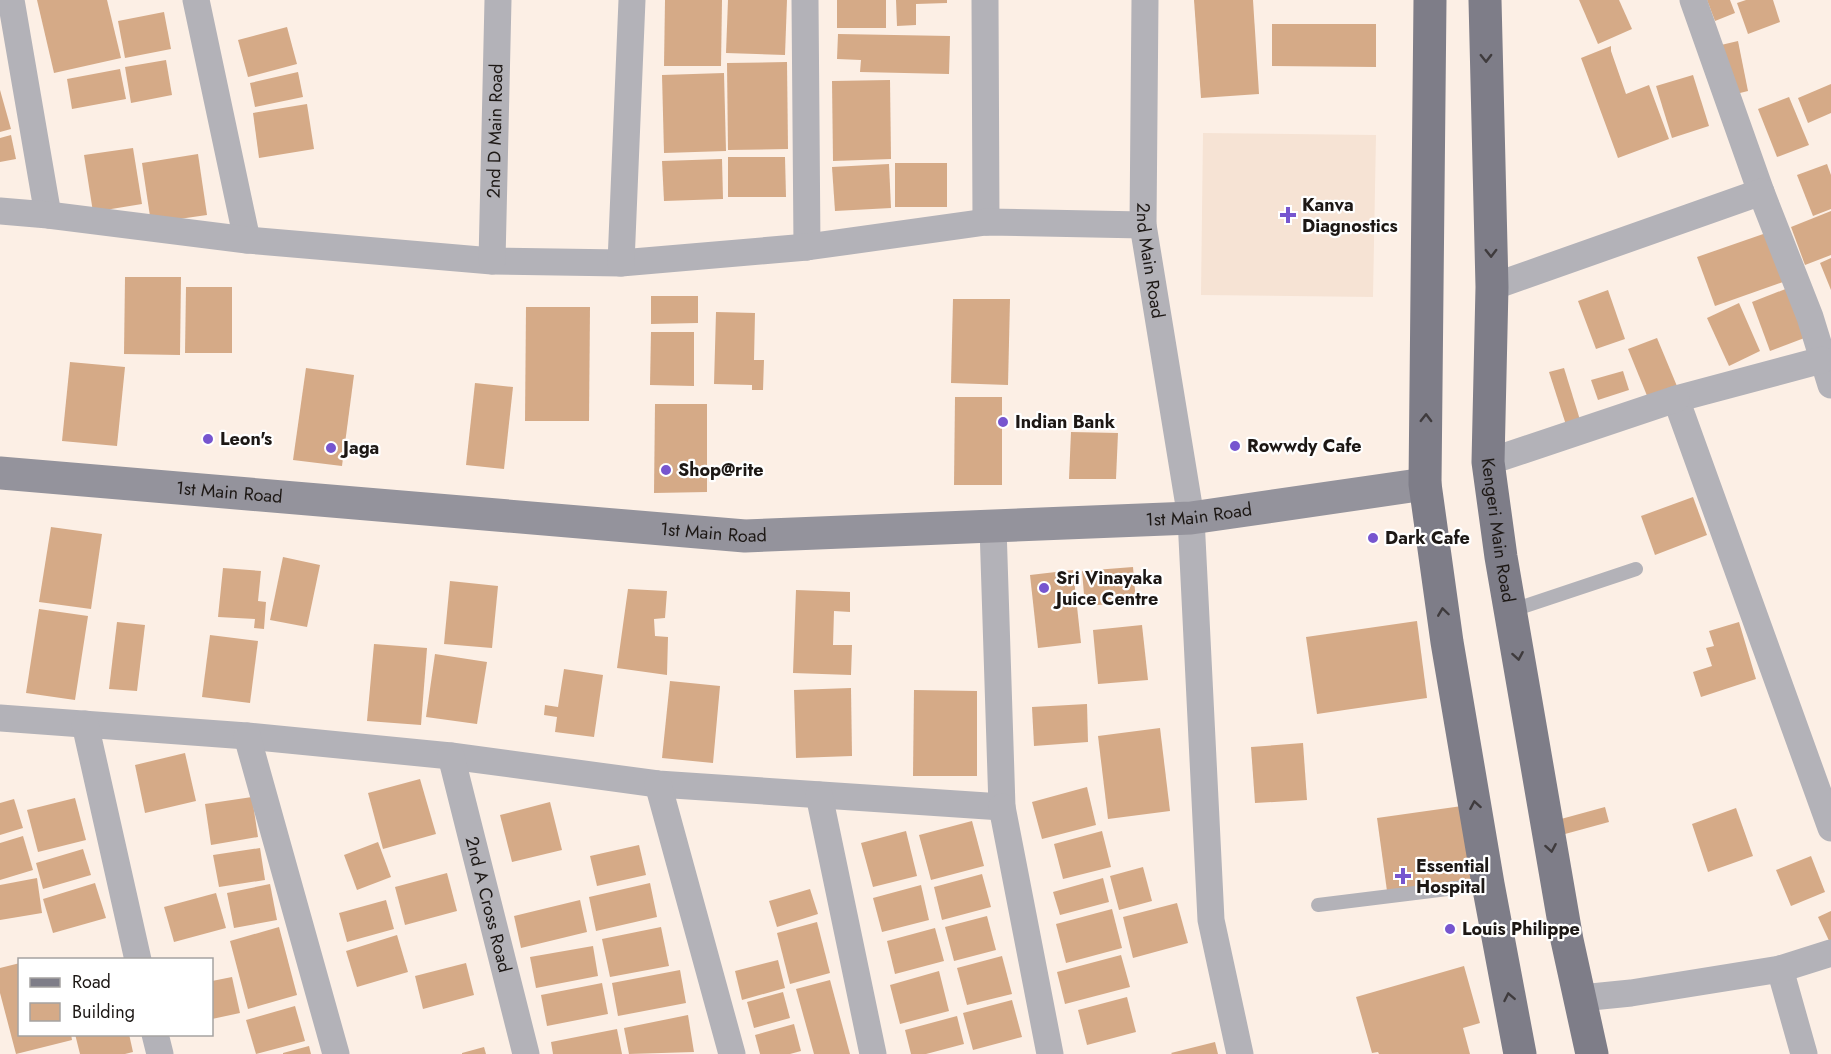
<svg xmlns="http://www.w3.org/2000/svg" width="1831" height="1054" viewBox="0 0 1831 1054" font-family="Jost,sans-serif">
  <style>
    .built { fill: #f6e3d4 }
    .building { fill: #d5aa87 }
    .lines { fill: none; stroke-linecap: round; stroke-linejoin: round }
    .service { stroke: #b3b2b8; stroke-width: 14 }
    .minor { stroke: #b3b2b8; stroke-width: 27 }
    .secondary { stroke: #94939c; stroke-width: 33 }
    .primary { stroke: #7e7d88; stroke-width: 33 }
    .oneway { stroke: #3f3b3d }
    .poi-dot { fill: #7655cf; stroke: #fff; stroke-width: 2 }
    .labels { text-anchor: middle; dominant-baseline: central; stroke-width: 4.5; stroke-linejoin: round; paint-order: stroke }
    .street-label { font-size: 18px; fill: #1d1815; stroke: #fff }
    .poi-label { font-size: 18px; font-weight: bold; fill: #1d1815; stroke: #fff; text-anchor: start }
  </style>
  <rect width="100%" height="100%" fill="#fcefe5"/>
  <polygon class="built" points="1203,133 1376,135 1373,297 1201,295"/>
  <g class="building">
    <polygon points="37,0 107,0 121,58 54,73"/>
    <polygon points="665,0 722,0 721,66 664,66"/>
    <polygon points="728,0 787,0 785,55 726,53"/>
    <rect x="837" y="0" width="49" height="28"/>
    <polygon points="896,0 947,0 947,3 916,4 916,25 897,26"/>
    <polygon points="1194,0 1253,0 1259,94 1201,98"/>
    <polygon points="1579,0 1619,0 1632,29 1598,44"/>
    <polygon points="1707,0 1730,0 1735,13 1715,21"/>
    <polygon points="1746,0 1773,0 1780,22 1748,34 1737,3"/>
    <polygon points="164,12 171,49 125,58 118,21"/>
    <polygon points="1272,24 1376,24 1376,67 1272,66"/>
    <polygon points="287,27 297,64 248,77 238,40"/>
    <polygon points="838,34 950,36 949,74 860,72 861,60 837,59"/>
    <polygon points="1738,41 1748,91 1732,95 1721,45"/>
    <polygon points="1611,46 1611,51 1626,94 1649,85 1669,139 1618,158 1581,58"/>
    <polygon points="166,60 172,95 131,103 125,67"/>
    <polygon points="787,62 788,149 728,150 727,63"/>
    <polygon points="120,69 126,99 72,109 67,79"/>
    <polygon points="298,72 303,97 255,107 250,83"/>
    <polygon points="724,73 726,151 664,153 662,75"/>
    <polygon points="1693,75 1709,126 1672,138 1656,86"/>
    <polygon points="890,80 891,159 833,161 832,81"/>
    <polygon points="1831,84 1831,113 1808,123 1798,98"/>
    <polygon points="0,90 11,129 0,132"/>
    <polygon points="1789,97 1809,145 1777,157 1758,109"/>
    <polygon points="307,104 314,149 259,158 253,113"/>
    <polygon points="11,135 16,159 0,162 0,138"/>
    <polygon points="133,148 142,204 93,212 84,155"/>
    <polygon points="198,154 207,215 151,223 142,163"/>
    <polygon points="728,157 785,157 786,197 728,197"/>
    <polygon points="722,159 723,199 664,201 662,161"/>
    <rect x="895" y="163" width="52" height="44"/>
    <polygon points="889,164 891,208 835,211 832,167"/>
    <polygon points="1827,164 1831,175 1831,209 1813,216 1797,175"/>
    <polygon points="1831,211 1831,255 1805,265 1791,227"/>
    <polygon points="1769,232 1786,281 1715,306 1697,257"/>
    <polygon points="1831,258 1831,290 1820,263"/>
    <polygon points="125,277 181,277 180,355 124,354"/>
    <polygon points="186,287 232,287 232,353 185,353"/>
    <polygon points="1788,288 1807,337 1770,351 1752,302"/>
    <polygon points="1608,290 1625,339 1596,349 1578,301"/>
    <polygon points="651,296 698,296 698,323 651,324"/>
    <polygon points="953,299 1010,299 1008,385 951,383"/>
    <polygon points="1739,303 1760,351 1729,366 1707,318"/>
    <polygon points="526,307 590,307 589,421 525,421"/>
    <polygon points="716,312 755,313 754,360 764,360 763,390 752,390 752,385 714,384"/>
    <polygon points="651,332 694,332 694,386 650,385"/>
    <polygon points="1657,338 1679,391 1650,403 1628,349"/>
    <polygon points="70,362 125,367 117,446 62,441"/>
    <polygon points="306,368 354,375 342,466 293,460"/>
    <polygon points="1564,368 1581,423 1567,428 1549,372"/>
    <polygon points="1623,371 1629,390 1598,400 1591,380"/>
    <polygon points="475,383 513,387 504,469 466,465"/>
    <polygon points="955,397 1002,397 1002,485 954,485"/>
    <polygon points="655,404 707,404 707,492 654,493"/>
    <polygon points="1071,432 1118,433 1116,479 1069,479"/>
    <polygon points="1693,497 1707,535 1655,555 1641,516"/>
    <polygon points="51,527 102,534 91,609 39,602"/>
    <polygon points="283,557 320,565 307,627 270,620"/>
    <polygon points="1133,567 1136,602 1085,606 1082,571"/>
    <polygon points="223,568 261,571 258,601 266,602 264,629 254,628 255,619 218,617"/>
    <polygon points="1073,570 1081,643 1038,648 1030,575"/>
    <polygon points="450,581 498,586 492,648 444,644"/>
    <polygon points="628,589 667,591 665,618 654,619 655,636 668,637 667,675 617,668"/>
    <polygon points="796,590 850,592 850,612 834,611 833,645 852,645 851,675 793,673"/>
    <polygon points="39,609 88,616 75,700 26,693"/>
    <polygon points="1417,621 1427,698 1317,714 1306,637"/>
    <polygon points="117,622 145,625 137,691 109,689"/>
    <polygon points="1739,622 1756,679 1701,697 1693,672 1712,666 1706,648 1714,646 1709,631"/>
    <polygon points="1142,625 1148,680 1098,684 1093,630"/>
    <polygon points="210,635 258,641 250,703 202,697"/>
    <polygon points="374,644 427,648 421,725 367,721"/>
    <polygon points="435,654 487,662 477,724 426,717"/>
    <polygon points="564,669 603,675 594,737 555,732 557,717 544,715 545,705 558,707"/>
    <polygon points="670,681 720,686 713,763 662,758"/>
    <polygon points="851,688 852,756 796,758 794,690"/>
    <polygon points="914,690 977,691 977,776 913,776"/>
    <polygon points="1087,704 1088,742 1034,746 1032,707"/>
    <polygon points="1160,728 1170,811 1108,819 1098,736"/>
    <polygon points="1303,743 1307,800 1255,803 1251,747"/>
    <polygon points="185,753 196,801 145,813 135,765"/>
    <polygon points="420,779 436,834 383,849 368,793"/>
    <polygon points="1087,787 1096,825 1042,839 1032,802"/>
    <polygon points="252,797 258,837 211,845 205,804"/>
    <polygon points="75,798 86,840 38,852 27,810"/>
    <polygon points="14,799 23,828 0,835 0,803"/>
    <polygon points="550,802 562,850 512,862 500,815"/>
    <polygon points="1469,805 1479,878 1387,891 1377,818"/>
    <polygon points="1605,807 1609,822 1565,834 1561,819"/>
    <polygon points="1736,808 1753,856 1708,872 1692,824"/>
    <polygon points="972,821 984,866 931,880 919,835"/>
    <polygon points="906,831 917,876 873,887 861,843"/>
    <polygon points="1102,831 1111,867 1063,879 1054,844"/>
    <polygon points="23,836 33,870 0,880 0,843"/>
    <polygon points="378,842 391,877 357,890 344,855"/>
    <polygon points="639,845 646,875 597,886 590,856"/>
    <polygon points="260,848 265,880 219,887 213,855"/>
    <polygon points="83,849 91,875 43,889 36,863"/>
    <polygon points="1811,856 1825,892 1791,906 1776,870"/>
    <polygon points="1143,867 1152,901 1119,910 1110,876"/>
    <polygon points="447,873 457,911 405,925 395,887"/>
    <polygon points="982,874 991,907 942,920 934,887"/>
    <polygon points="37,878 42,913 0,920 0,885"/>
    <polygon points="1103,878 1109,902 1060,915 1053,892"/>
    <polygon points="95,883 106,918 53,933 43,899"/>
    <polygon points="650,883 657,917 596,931 589,897"/>
    <polygon points="270,884 277,920 234,928 227,893"/>
    <polygon points="921,885 929,920 882,932 873,898"/>
    <polygon points="810,889 818,914 777,927 769,901"/>
    <polygon points="216,893 226,928 174,942 164,907"/>
    <polygon points="386,900 394,929 347,942 339,913"/>
    <polygon points="580,900 587,932 521,948 514,916"/>
    <polygon points="1177,903 1188,943 1133,958 1123,917"/>
    <polygon points="1112,909 1122,948 1066,963 1056,924"/>
    <polygon points="1831,911 1831,945 1818,917"/>
    <polygon points="987,916 996,950 954,961 945,927"/>
    <polygon points="817,922 830,973 790,984 777,933"/>
    <polygon points="279,927 297,995 248,1009 230,941"/>
    <polygon points="661,927 669,966 610,977 602,939"/>
    <polygon points="935,928 944,961 895,974 887,941"/>
    <polygon points="397,935 408,972 357,987 346,951"/>
    <polygon points="593,946 598,976 536,988 530,957"/>
    <polygon points="1121,955 1130,987 1065,1004 1057,972"/>
    <polygon points="1002,956 1012,994 967,1005 957,968"/>
    <polygon points="778,960 785,988 742,1000 735,971"/>
    <polygon points="20,963 20,1034 71,1034 72,1040 16,1054 0,993 0,968"/>
    <polygon points="466,963 474,995 423,1009 415,976"/>
    <polygon points="1464,966 1480,1023 1463,1028 1470,1054 1379,1054 1378,1052 1372,1053 1356,997"/>
    <polygon points="680,970 686,1003 618,1016 612,983"/>
    <polygon points="939,971 949,1011 900,1024 890,985"/>
    <polygon points="232,977 240,1013 212,1019 212,981"/>
    <polygon points="830,980 850,1054 814,1054 796,989"/>
    <polygon points="602,983 608,1014 547,1026 541,995"/>
    <polygon points="783,992 790,1018 754,1028 747,1002"/>
    <polygon points="1127,997 1136,1032 1087,1045 1078,1010"/>
    <polygon points="1012,1000 1022,1037 973,1050 963,1013"/>
    <polygon points="295,1006 305,1041 256,1054 246,1020"/>
    <polygon points="688,1015 694,1052 629,1054 624,1028"/>
    <polygon points="957,1016 964,1044 926,1054 911,1054 905,1030"/>
    <polygon points="794,1024 801,1051 790,1054 760,1054 755,1035"/>
    <polygon points="617,1029 622,1054 553,1054 551,1042"/>
    <polygon points="75,1034 129,1034 133,1052 125,1054 80,1054"/>
    <polygon points="1215,1042 1218,1054 1172,1054 1171,1053"/>
    <polygon points="309,1046 311,1054 283,1054 283,1053"/>
    <polygon points="484,1047 486,1054 462,1054 462,1053"/>
  </g>
  <g class="lines">
    <g class="service">
      <polyline points="1510,611 1636,569"/>
      <polyline points="1318,905 1488,884"/>
    </g>
    <g class="minor">
      <polyline points="11,0 48,215"/>
      <polyline points="196,0 247,240"/>
      <polyline points="805,0 807,247"/>
      <polyline points="985,0 986,222"/>
      <path id="s1" d="M 1145,0 L 1143,225 L 1191,518 L 1211,920 L 1240,1054"/>
      <polyline points="1693,0 1761,192"/>
      <polyline points="0,211 48,215 247,240 492,261 621,263 807,247 986,222 1143,225"/>
      <path id="s2" d="M 492,261 L 498,0"/>
      <polyline points="621,263 632,0"/>
      <polyline points="1492,287 1761,192 1810,317 1831,385"/>
      <polyline points="1822,360 1676,399 1831,828"/>
      <polyline points="1488,462 1676,399"/>
      <polyline points="0,718 247,736 451,756 658,784 1002,807 993,527"/>
      <polyline points="85,724 138,960"/>
      <polyline points="247,736 336,1054"/>
      <path id="s3" d="M 451,756 L 526,1054"/>
      <polyline points="658,784 732,1054"/>
      <polyline points="819,795 873,1054"/>
      <polyline points="1002,807 1050,1054"/>
      <polyline points="1780,969 1804,1054"/>
      <polyline points="1581,998 1631,993 1780,969 1831,953"/>
      <polyline points="155,1034 160,1054"/>
    </g>
    <path class="secondary" id="s4" d="M 0,473 L 745,536 L 1191,518 L 1425,484"/>
    <g class="primary">
      <polyline points="1430,0 1425,484 1447,642 1488,884 1520,1054"/>
      <path id="s5" d="M 1485,0 L 1492,287 L 1488,462 L 1501,557 L 1567,940 L 1592,1054"/>
    </g>
  </g>
  <defs><path id="oneway-chevron" d="M-2-3.5L2.5 0L-2 3.5" fill="none" stroke-width="1.6" stroke-linecap="round" stroke-linejoin="round" transform="scale(1.5)"/></defs>
  <g class="oneway">
    <use href="#oneway-chevron" transform="translate(1486 58) rotate(89)"/>
    <use href="#oneway-chevron" transform="translate(1491 253) rotate(89)"/>
    <use href="#oneway-chevron" transform="translate(1426 418) rotate(-89)"/>
    <use href="#oneway-chevron" transform="translate(1443 612) rotate(-98)"/>
    <use href="#oneway-chevron" transform="translate(1518 656) rotate(80)"/>
    <use href="#oneway-chevron" transform="translate(1475 805) rotate(-100)"/>
    <use href="#oneway-chevron" transform="translate(1551 848) rotate(80)"/>
    <use href="#oneway-chevron" transform="translate(1509 997) rotate(-101)"/>
  </g>
  <g class="poi-dot">
    <path d="M1285 206h6v6h6v6h-6v6h-6v-6h-6v-6h6z"/>
    <circle cx="1003" cy="422" r="6"/>
    <circle cx="208" cy="439" r="6"/>
    <circle cx="1235" cy="446" r="6"/>
    <circle cx="331" cy="448" r="6"/>
    <circle cx="666" cy="470" r="6"/>
    <circle cx="1373" cy="538" r="6"/>
    <circle cx="1044" cy="588" r="6"/>
    <path d="M1400 867h6v6h6v6h-6v6h-6v-6h-6v-6h6z"/>
    <circle cx="1450" cy="929" r="6"/>
  </g>
  <g class="labels">
    <g class="street-label">
      <text stroke="none"><textPath href="#s2" startOffset="130">2nd D Main Road</textPath></text>
      <text stroke="none"><textPath href="#s1" startOffset="261">2nd Main Road</textPath></text>
      <text stroke="none"><textPath href="#s4" startOffset="230">1st Main Road</textPath></text>
      <text stroke="none"><textPath href="#s4" startOffset="1202">1st Main Road</textPath></text>
      <text stroke="none"><textPath href="#s5" startOffset="531">Kengeri Main Road</textPath></text>
      <text stroke="none"><textPath href="#s4" startOffset="716">1st Main Road</textPath></text>
      <text stroke="none"><textPath href="#s3" startOffset="153">2nd A Cross Road</textPath></text>
    </g>
    <g class="poi-label">
      <text x="1302" y="205">Kanva<tspan x="1302" dy="21">Diagnostics</tspan></text>
      <text x="1015" y="422">Indian Bank</text>
      <text x="220" y="439">Leon's</text>
      <text x="1247" y="446">Rowwdy Cafe</text>
      <text x="343" y="448">Jaga</text>
      <text x="678" y="470">Shop@rite</text>
      <text x="1385" y="538">Dark Cafe</text>
      <text x="1056" y="578">Sri Vinayaka<tspan x="1056" dy="21">Juice Centre</tspan></text>
      <text x="1416" y="866">Essential<tspan x="1416" dy="21">Hospital</tspan></text>
      <text x="1462" y="929">Louis Philippe</text>
    </g>
  </g>
  <rect x="18" y="958" width="195" height="78" fill="#ffffff" stroke="#a5a3a1" stroke-width="1.5"/>
  <rect x="30" y="978" width="30" height="9" fill="#7e7d88" stroke="#a5a3a1" stroke-width="1.5"/>
  <text x="72" y="988" font-size="18" fill="#1d1815">Road</text>
  <rect x="30" y="1003" width="30" height="18" fill="#d5aa87" stroke="#a5a3a1" stroke-width="1.5"/>
  <text x="72" y="1018" font-size="18" fill="#1d1815">Building</text>
</svg>
